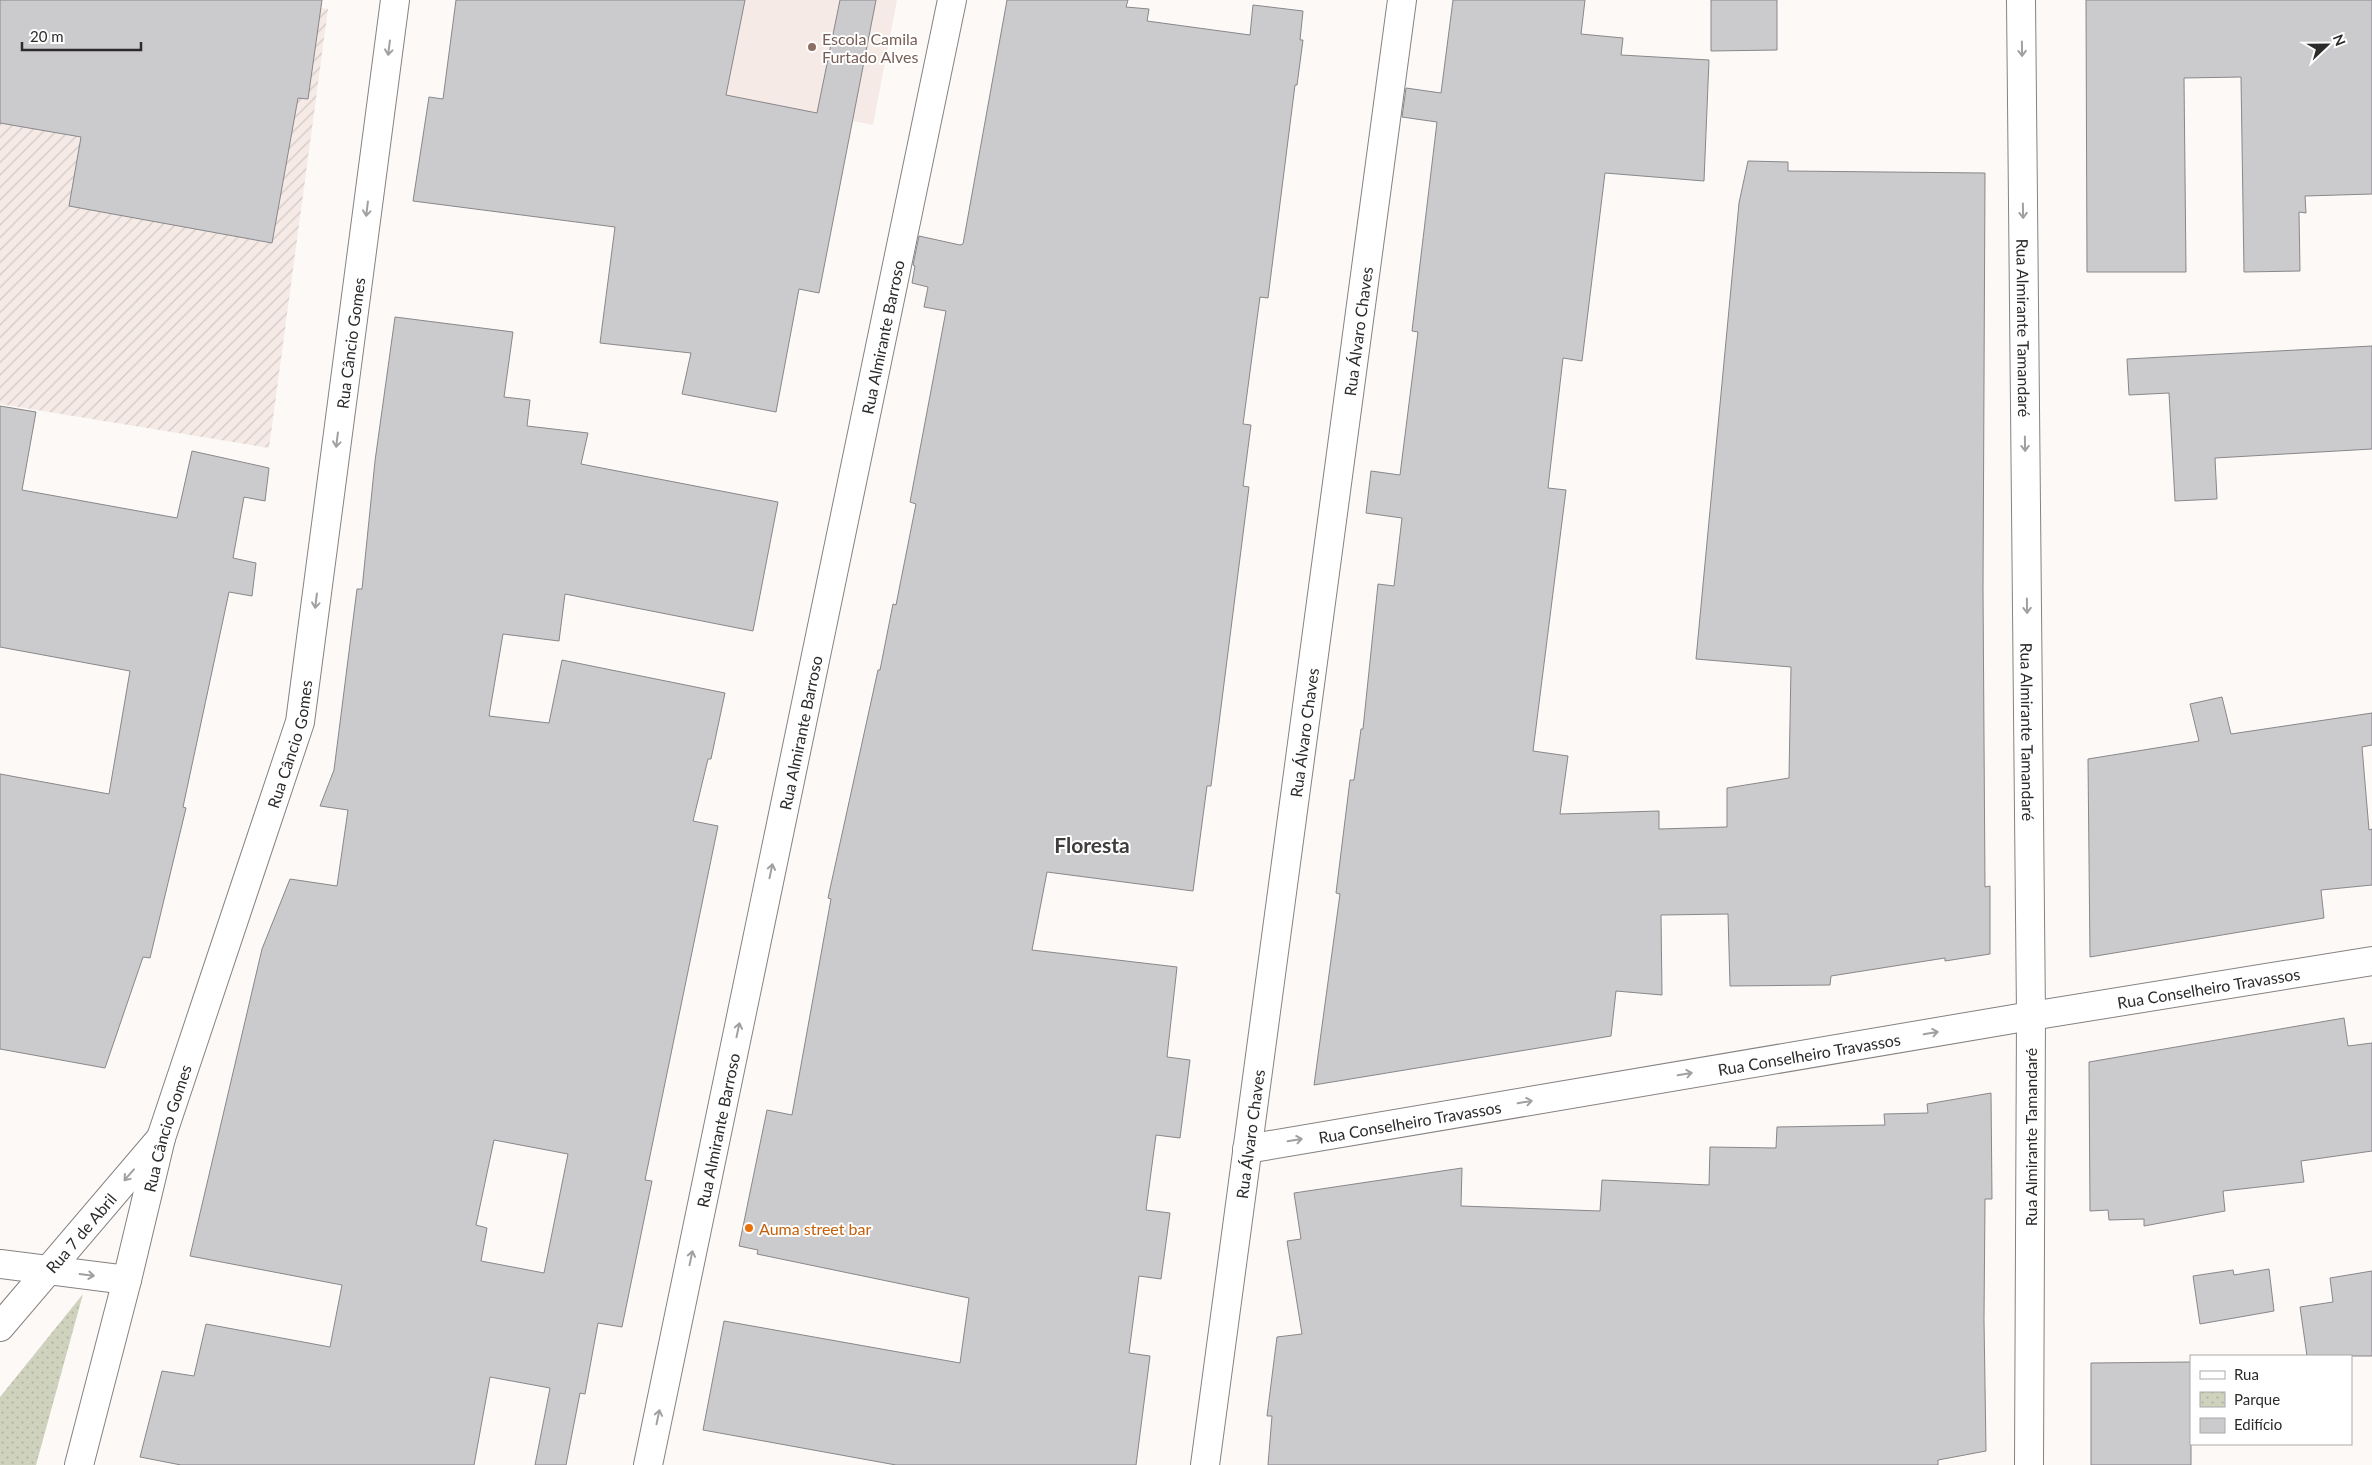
<svg xmlns="http://www.w3.org/2000/svg" width="2372" height="1465" viewBox="0 0 2372 1465" font-family="Lato,sans-serif">
  <style>
    .built { fill: #f5eae5 }
    .industrial { fill: url(#industrial-furrows) }
    .park { fill: url(#park-dots) }
    .building { fill: #cbcacd; stroke: #88878a; fill-rule: evenodd }
    .lines { fill: none; stroke-linecap: round; stroke-linejoin: round }
    .minor-casing { stroke: #858281; stroke-width: 30 }
    .tertiary-casing { stroke: #858281; stroke-width: 30 }
    .minor { stroke: #fff; stroke-width: 28 }
    .tertiary { stroke: #fff; stroke-width: 28 }
    .oneway { stroke: #a0a09f }
    .education-dot { fill: #8d6e63; stroke: #fff; stroke-width: 2 }
    .food-dot { fill: #e8710a; stroke: #fff; stroke-width: 2 }
    .labels { text-anchor: middle; dominant-baseline: central; stroke-width: 4; stroke-linejoin: round; paint-order: stroke }
    .education-label { font-size: 16px; fill: #785e54; stroke: #fff; text-anchor: start }
    .street-label { font-size: 16px; fill: #2c2b2a; stroke: #fff }
    .food-label { font-size: 16px; fill: #c56008; stroke: #fff; text-anchor: start }
    .district-label { font-size: 21px; font-weight: bold; fill: #3f3d3b; stroke: #fff }
  </style>
  <defs>
    <pattern id="industrial-furrows" width="10" height="10" patternUnits="userSpaceOnUse" patternTransform="scale(1.25)"><rect width="10" height="10" fill="#f5eae5"/><path d="M-1 1l2-2M0 10L10 0M9 11l2-2" fill="none" stroke="#d2c9c5"/></pattern>
    <pattern id="park-dots" width="8" height="8" patternUnits="userSpaceOnUse" patternTransform="scale(1.25)"><rect width="8" height="8" fill="#cfd2bd"/><path d="M2 2h.1M6 6h.1" fill="none" stroke="#b2b4a3" stroke-width="1.8" stroke-linecap="round"/></pattern>
  </defs>
  <rect width="100%" height="100%" fill="#fcf9f7"/>
  <polygon class="built" points="745,0 897,0 873,125 726,95"/>
  <polygon class="industrial" points="0,0 272,0 328,9 269,448 0,404"/>
  <polygon class="park" points="83,1294 36,1465 0,1465 0,1397"/>
  <g class="building">
    <polygon points="0,0 322,0 308,99 298,98 272,243 69,206 81,137 0,123"/>
    <polygon points="456,0 745,0 726,95 817,113 840,0 876,0 819,293 799,289 776,412 682,394 691,353 600,343 615,227 413,201 429,97 443,99"/>
    <polygon points="1007,0 1128,0 1126,7 1149,9 1147,21 1250,35 1253,5 1303,11 1300,40 1303,40 1297,85 1295,85 1268,298 1260,297 1243,424 1251,425 1243,486 1249,487 1211,786 1207,786 1193,891 1047,872 1032,950 1177,967 1167,1057 1190,1060 1180,1138 1156,1135 1146,1210 1170,1213 1161,1279 1139,1276 1129,1353 1150,1356 1136,1465 896,1465 703,1430 724,1321 960,1363 969,1298 757,1254 758,1250 739,1246 767,1110 792,1115 831,899 828,898 878,670 880,670 893,604 896,605 916,504 910,502 946,311 924,307 928,287 912,283 915,266 913,265 919,236 960,245 963,244"/>
    <polygon points="1453,0 1585,0 1581,34 1623,38 1621,55 1709,60 1704,181 1605,173 1582,361 1563,358 1548,488 1566,490 1533,751 1568,756 1560,814 1659,811 1659,829 1727,827 1727,788 1789,778 1791,667 1696,659 1739,203 1748,161 1788,162 1788,171 1985,173 1983,589 1985,887 1990,886 1990,954 1945,961 1945,958 1831,976 1830,985 1730,986 1728,914 1661,915 1662,995 1616,991 1611,1036 1314,1085 1340,894 1336,893 1350,780 1354,780 1361,729 1363,729 1378,584 1394,586 1402,518 1366,513 1371,471 1400,475 1418,332 1412,331 1437,122 1402,117 1406,88 1441,93"/>
    <polygon points="1711,0 1777,0 1777,50 1711,51"/>
    <polygon points="2086,0 2372,0 2372,194 2305,196 2306,213 2299,212 2300,271 2244,272 2241,77 2184,78 2186,272 2087,272"/>
    <path d="M 395,317 L 513,332 L 504,397 L 530,400 L 527,426 L 588,433 L 581,464 L 778,502 L 753,631 L 565,594 L 559,641 L 503,634 L 489,716 L 549,723 L 562,660 L 725,693 L 711,759 L 708,759 L 693,821 L 718,826 L 645,1180 L 652,1181 L 622,1327 L 598,1323 L 585,1394 L 580,1393 L 566,1465 L 535,1465 L 550,1388 L 490,1377 L 474,1465 L 181,1465 L 140,1457 L 162,1371 L 194,1376 L 206,1324 L 330,1347 L 342,1285 L 190,1256 L 262,949 L 290,879 L 337,886 L 348,810 L 320,806 L 334,770 L 357,589 L 362,589 L 375,461 ZM 494,1140 L 568,1154 L 544,1273 L 481,1261 L 487,1228 L 476,1225 Z"/>
    <polygon points="2372,346 2372,449 2215,458 2217,499 2175,501 2169,393 2129,395 2127,359"/>
    <polygon points="0,406 36,412 22,490 177,518 192,451 269,468 265,501 244,497 233,558 256,563 252,596 229,592 183,807 186,808 150,958 143,957 105,1068 0,1049 0,774 109,794 130,671 0,647"/>
    <polygon points="2222,697 2231,734 2372,713 2372,745 2362,747 2369,830 2372,829 2372,885 2321,890 2324,918 2090,957 2088,759 2199,741 2190,704"/>
    <polygon points="2344,1018 2348,1046 2372,1043 2372,1151 2301,1161 2304,1182 2223,1191 2225,1211 2144,1226 2144,1219 2109,1220 2108,1210 2090,1211 2089,1062"/>
    <polygon points="1991,1093 1992,1199 1985,1199 1984,1320 1986,1451 1938,1460 1938,1465 1268,1465 1272,1416 1267,1416 1277,1337 1302,1334 1287,1241 1301,1239 1294,1193 1462,1168 1461,1206 1600,1211 1602,1180 1709,1185 1710,1147 1776,1148 1777,1127 1885,1125 1884,1114 1928,1113 1927,1104"/>
    <polygon points="2269,1269 2274,1311 2200,1324 2193,1276 2233,1270 2234,1275"/>
    <polygon points="2372,1271 2372,1356 2307,1356 2300,1307 2333,1302 2330,1278"/>
    <polygon points="2191,1362 2191,1465 2091,1465 2091,1363"/>
  </g>
  <g class="lines">
    <g class="minor-casing">
      <g id="minor">
        <path id="s1" d="M 2021,0 L 2031,1016 L 2029,1465"/>
        <path id="s2" d="M 1247,1149 L 2031,1016 L 2372,961"/>
        <polyline points="0,1264 127,1280"/>
        <path id="s3" d="M 0,1327 L 161,1138"/>
        <path id="s4" d="M 648,1465 L 952,0"/>
        <path id="s5" d="M 1205,1465 L 1402,0"/>
      </g>
    </g>
    <g class="tertiary-casing">
      <g id="tertiary">
        <path id="s6" d="M 79,1465 L 127,1280 L 161,1138 L 300,722 L 395,0"/>
      </g>
    </g>
    <use href="#minor" class="minor"/>
    <use href="#tertiary" class="tertiary"/>
  </g>
  <defs><path id="oneway-shaft" d="M-6 0H5M1.5-3L5.5 0L1.5 3" fill="none" stroke-width="1.6" stroke-linecap="round" stroke-linejoin="round" transform="scale(1.25)"/></defs>
  <g class="oneway">
    <use href="#oneway-shaft" transform="translate(389 48) rotate(97)"/>
    <use href="#oneway-shaft" transform="translate(2022 49) rotate(89)"/>
    <use href="#oneway-shaft" transform="translate(367 209) rotate(97)"/>
    <use href="#oneway-shaft" transform="translate(2023 211) rotate(89)"/>
    <use href="#oneway-shaft" transform="translate(337 440) rotate(97)"/>
    <use href="#oneway-shaft" transform="translate(2025 444) rotate(89)"/>
    <use href="#oneway-shaft" transform="translate(316 601) rotate(97)"/>
    <use href="#oneway-shaft" transform="translate(2027 606) rotate(89)"/>
    <use href="#oneway-shaft" transform="translate(771 871) rotate(-78)"/>
    <use href="#oneway-shaft" transform="translate(738 1030) rotate(-78)"/>
    <use href="#oneway-shaft" transform="translate(1931 1033) rotate(-10)"/>
    <use href="#oneway-shaft" transform="translate(1685 1074) rotate(-10)"/>
    <use href="#oneway-shaft" transform="translate(1525 1102) rotate(-10)"/>
    <use href="#oneway-shaft" transform="translate(1295 1140) rotate(-10)"/>
    <use href="#oneway-shaft" transform="translate(129 1175) rotate(131)"/>
    <use href="#oneway-shaft" transform="translate(691 1258) rotate(-78)"/>
    <use href="#oneway-shaft" transform="translate(87 1275) rotate(7)"/>
    <use href="#oneway-shaft" transform="translate(658 1417) rotate(-78)"/>
  </g>
  <circle class="education-dot" cx="812" cy="47" r="5"/>
  <circle class="food-dot" cx="749" cy="1228" r="5"/>
  <g class="labels">
    <g class="education-label">
      <text x="822" y="38">Escola Camila<tspan x="822" dy="18">Furtado Alves</tspan></text>
    </g>
    <g class="street-label">
      <text stroke="none"><textPath href="#s1" startOffset="328">Rua Almirante Tamandaré</textPath></text>
      <text stroke="none"><textPath href="#s5" startOffset="1144">Rua Álvaro Chaves</textPath></text>
      <text stroke="none"><textPath href="#s4" startOffset="1152">Rua Almirante Barroso</textPath></text>
      <text stroke="none"><textPath href="#s6" startOffset="1158">Rua Câncio Gomes</textPath></text>
      <text stroke="none"><textPath href="#s4" startOffset="748">Rua Almirante Barroso</textPath></text>
      <text stroke="none"><textPath href="#s5" startOffset="739">Rua Álvaro Chaves</textPath></text>
      <text stroke="none"><textPath href="#s1" startOffset="732">Rua Almirante Tamandaré</textPath></text>
      <text stroke="none"><textPath href="#s6" startOffset="752">Rua Câncio Gomes</textPath></text>
      <text stroke="none"><textPath href="#s2" startOffset="975">Rua Conselheiro Travassos</textPath></text>
      <text stroke="none"><textPath href="#s2" startOffset="570">Rua Conselheiro Travassos</textPath></text>
      <text stroke="none"><textPath href="#s2" startOffset="165">Rua Conselheiro Travassos</textPath></text>
      <text stroke="none"><textPath href="#s6" startOffset="348">Rua Câncio Gomes</textPath></text>
      <text stroke="none"><textPath href="#s4" startOffset="342">Rua Almirante Barroso</textPath></text>
      <text stroke="none"><textPath href="#s5" startOffset="334">Rua Álvaro Chaves</textPath></text>
      <text transform="translate(2030 1137) rotate(-90)">Rua Almirante Tamandaré</text>
      <text stroke="none"><textPath href="#s3" startOffset="124">Rua 7 de Abril</textPath></text>
    </g>
    <g class="food-label">
      <text x="759" y="1228">Auma street bar</text>
    </g>
    <g class="district-label">
      <text x="1092" y="844">Floresta</text>
    </g>
  </g>
  <rect x="2190" y="1355" width="162" height="90" fill="#ffffff" stroke="#abaaaa"/>
  <rect x="2200" y="1371" width="25" height="8" fill="#ffffff" stroke="#abaaaa"/>
  <text x="2234" y="1380" font-size="15" fill="#2c2b2a">Rua</text>
  <rect x="2200" y="1392" width="25" height="15" fill="url(#park-dots)" stroke="#abaaaa"/>
  <text x="2234" y="1405" font-size="15" fill="#2c2b2a">Parque</text>
  <rect x="2200" y="1418" width="25" height="15" fill="#cbcacd" stroke="#abaaaa"/>
  <text x="2234" y="1430" font-size="15" fill="#2c2b2a">Edifício</text>
  <g transform="translate(2327 45) rotate(68)" stroke="#ffffff" stroke-width="4" paint-order="stroke">
  <path d="M0-4L9 19L0 12L-9 19Z" fill="#2c2b2a"/>
  <text y="-8" font-size="14" font-weight="bold" text-anchor="middle" fill="#2c2b2a">N</text>
  </g>
  <path d="M22 42v8h119v-8" fill="none" stroke="#2c2b2a" stroke-width="2.5"/>
  <text x="30" y="42" font-size="15" fill="#2c2b2a" stroke="#ffffff" stroke-width="4" paint-order="stroke">20 m</text>
</svg>
